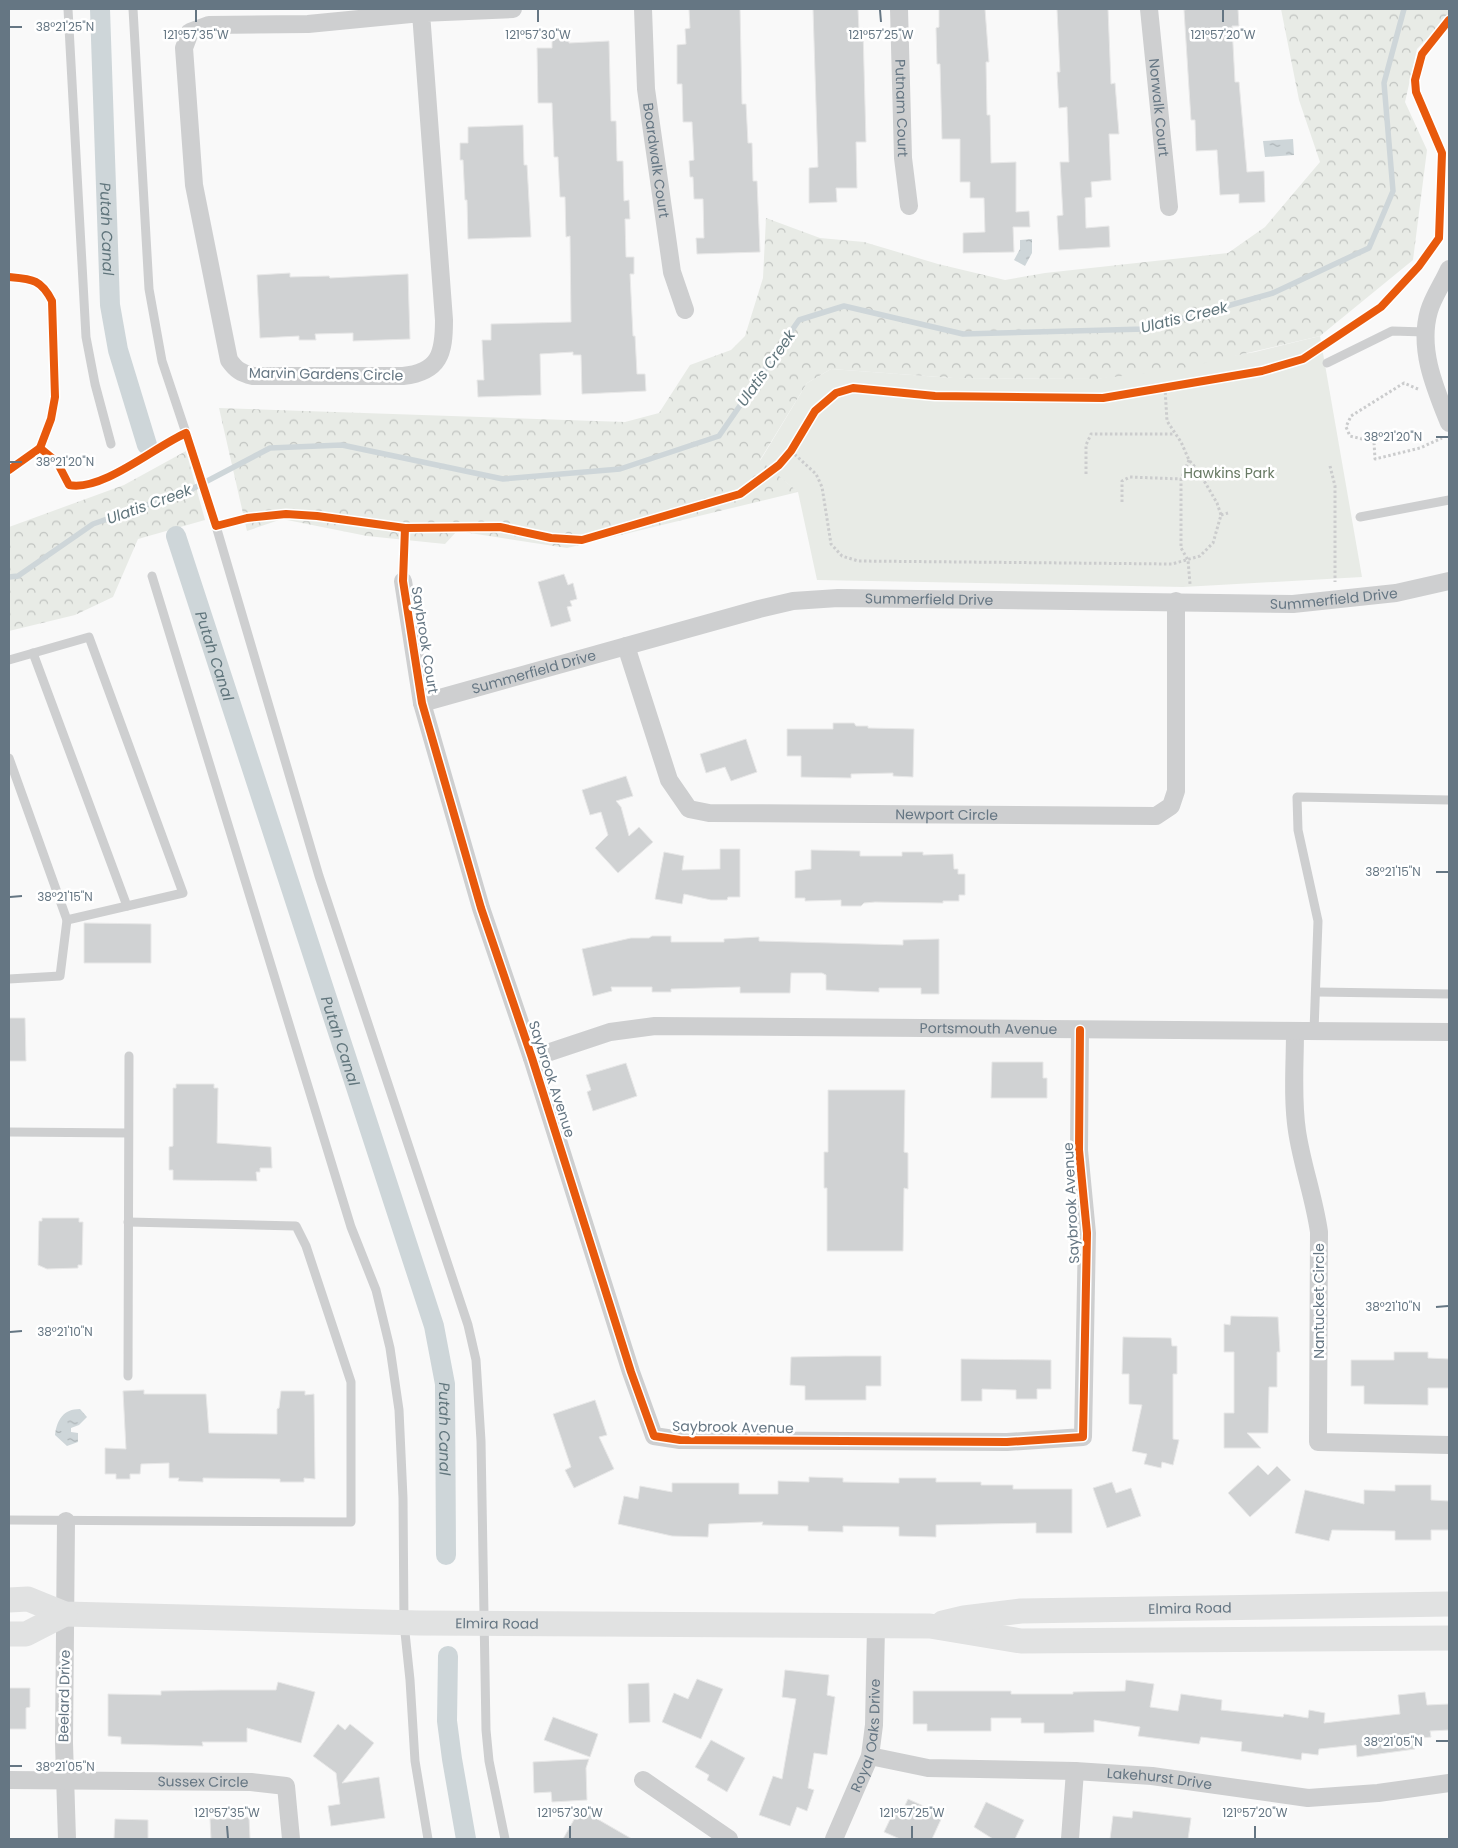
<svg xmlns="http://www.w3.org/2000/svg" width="1458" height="1848" viewBox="0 0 1458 1848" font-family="Poppins,sans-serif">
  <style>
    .green { fill: #e8ebe6 }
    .forest { fill: url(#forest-crowns) }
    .water { fill: url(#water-ripples) }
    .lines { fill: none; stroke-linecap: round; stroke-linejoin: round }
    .stream { stroke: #ced6d9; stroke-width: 5.5 }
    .canal { stroke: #ced6d9; stroke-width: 20 }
    .building { fill: #d0d2d3; stroke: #e8e8e8 }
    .path { stroke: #cbcccd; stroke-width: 3; stroke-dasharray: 2.5 2.5; stroke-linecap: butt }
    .lane { stroke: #cecfd0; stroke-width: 9 }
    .street { stroke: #cecfd0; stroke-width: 18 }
    .secondary { stroke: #e1e2e2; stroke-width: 25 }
    .cycleway-casing { stroke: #fff; stroke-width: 11 }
    .cycleway { stroke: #e8590c; stroke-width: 8 }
    .ticks { fill: none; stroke: #657683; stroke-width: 2 }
    .labels { text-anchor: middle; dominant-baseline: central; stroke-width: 5; stroke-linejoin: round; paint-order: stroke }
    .street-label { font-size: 14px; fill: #657683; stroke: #fff }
    .park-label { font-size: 14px; fill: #687a64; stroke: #fff }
    .water-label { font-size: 15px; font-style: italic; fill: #60757c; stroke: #fff }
    .ticks-label { font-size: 12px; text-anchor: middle; fill: #657683; stroke: #fff; stroke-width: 5; stroke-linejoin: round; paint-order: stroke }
  </style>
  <defs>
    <pattern id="forest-crowns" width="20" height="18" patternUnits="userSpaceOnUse" patternTransform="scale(1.25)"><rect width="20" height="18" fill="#e8ebe6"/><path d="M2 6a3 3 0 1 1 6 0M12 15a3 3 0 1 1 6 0" fill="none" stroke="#c0c3c0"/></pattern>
    <pattern id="water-ripples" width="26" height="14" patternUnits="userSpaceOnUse" patternTransform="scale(1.25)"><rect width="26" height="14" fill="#ced6d9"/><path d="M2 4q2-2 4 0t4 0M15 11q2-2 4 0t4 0" fill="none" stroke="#abb2b5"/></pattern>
  </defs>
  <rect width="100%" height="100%" fill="#f9f9f9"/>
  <polygon class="green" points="1320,336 1362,577 1183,587 817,580 798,492 760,461 807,383 831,369 953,378 1096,379 1255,352"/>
  <g class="forest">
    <polygon points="1281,9 1449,9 1449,16 1417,49 1405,102 1427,150 1413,260 1320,336 1175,370 1096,379 953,378 831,369 807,383 760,460 798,492 567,548 457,531 445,544 367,536 282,519 247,531 219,408 625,422 659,413 690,365 731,350 745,336 763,278 766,218 820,238 864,242 938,264 1005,280 1045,273 1228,253 1265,227 1320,162 1299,100"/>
    <polygon points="186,451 205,520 138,539 113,597 75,615 9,631 9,527 124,485"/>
  </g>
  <g class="water">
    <polygon points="1293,139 1294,155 1265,157 1263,141"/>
    <polygon points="1032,239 1032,253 1025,266 1014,260 1020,249 1020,240"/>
    <path d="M 80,1409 L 87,1417 L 79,1425 L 71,1428 L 71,1432 L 78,1433 L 78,1442 L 67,1446 L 55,1435 C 57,1420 63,1409 80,1409 Z"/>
  </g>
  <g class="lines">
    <polyline class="stream" points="9,577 18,576 93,524 192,489 270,448 342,445 503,479 620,469 719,436 799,320 844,306 963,334 1145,329 1273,293 1369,248 1393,191 1384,83 1404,9"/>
    <g class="canal">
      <path id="s1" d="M 100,9 L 110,305 L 118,350 L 147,445"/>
      <path id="s2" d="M 176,536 L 434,1326 L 445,1384 L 446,1555"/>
      <polyline points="448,1656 447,1721 452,1759 466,1839"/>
    </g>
  </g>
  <g class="building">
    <polygon points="689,9 740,9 742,104 746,104 748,143 752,143 753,181 757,181 760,252 697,254 696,238 704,238 703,199 694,199 693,177 690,177 689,161 694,160 692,122 683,122 682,84 677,84 677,45 686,44 685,29 690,28"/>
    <polygon points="813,9 858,9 859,31 863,30 866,142 856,142 857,188 836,188 837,202 809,203 809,168 818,167"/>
    <polygon points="939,9 985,9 989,62 986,62 987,115 990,115 991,163 1016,162 1016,212 1029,211 1030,227 1013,227 1014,252 963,253 963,233 985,232 984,198 970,198 970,182 960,182 960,139 942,139 940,64 937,64 936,28 939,27"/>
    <polygon points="1057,9 1108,9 1111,84 1115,83 1119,134 1109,134 1111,180 1091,182 1092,197 1085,198 1086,228 1109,226 1110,247 1059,250 1057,216 1063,215 1060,162 1069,162 1067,107 1059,108 1057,72 1060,72"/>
    <polygon points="1190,9 1238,9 1239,26 1232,26 1235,82 1239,82 1247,172 1264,171 1265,202 1239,203 1239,194 1220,195 1217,150 1196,151 1195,120 1191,120 1184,10"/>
    <polygon points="569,38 569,43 609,41 611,121 616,121 617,161 623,161 624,201 629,200 630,219 625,219 626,257 634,257 634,274 630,274 633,336 635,336 637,374 645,374 646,391 582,394 581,355 573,355 573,352 540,354 541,395 478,397 477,380 484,380 482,340 491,340 491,324 571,322 570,236 566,237 565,197 560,197 558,157 554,157 552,103 538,103 537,48 552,48 552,39"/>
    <polygon points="523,125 524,165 527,165 531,237 468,239 467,200 465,200 463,160 460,160 460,143 468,143 468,127"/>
    <polygon points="290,273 290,277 329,276 330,278 408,274 410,339 353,341 353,333 315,334 316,340 299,340 299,336 260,338 257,275"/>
    <polygon points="564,574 568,585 573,583 577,599 570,601 572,606 567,607 571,621 551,627 538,582"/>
    <polygon points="833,723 854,723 856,726 868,726 868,728 914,729 913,777 893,776 893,773 851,774 851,778 801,777 801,756 787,756 787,729 833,729"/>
    <polygon points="746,739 757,772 731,781 725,767 706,773 700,754"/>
    <polygon points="626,776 633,796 616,801 621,807 629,836 639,827 653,842 618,873 595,848 608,835 601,812 590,815 582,790"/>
    <polygon points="720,849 740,849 740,897 728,897 727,900 711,900 684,894 682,904 655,899 664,852 684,856 682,870 720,869"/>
    <polygon points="811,850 860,851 860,856 902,856 902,852 923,852 923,855 953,854 954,869 958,869 958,874 965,874 965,895 959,895 959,901 943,901 943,903 875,902 864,903 861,906 841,906 841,900 805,901 805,898 795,898 795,871 811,869"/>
    <polygon points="84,923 151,924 151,963 84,963"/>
    <polygon points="652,936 671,936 671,942 724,942 724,939 759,937 759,941 903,945 903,940 939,939 939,994 921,994 921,988 879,988 879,992 826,990 826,975 822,973 791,973 790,993 740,993 740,987 671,989 671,992 652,992 652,987 611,987 612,991 593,996 582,949 631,938 649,938"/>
    <polygon points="9,1018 25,1018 26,1061 9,1061"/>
    <polygon points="992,1062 1043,1062 1043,1078 1047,1078 1047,1098 991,1098"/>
    <polygon points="626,1063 637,1096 593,1111 587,1092 591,1090 586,1075"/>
    <polygon points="176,1084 214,1084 214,1088 218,1088 217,1143 271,1147 272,1168 260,1168 260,1172 256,1172 257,1181 173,1180 173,1170 169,1170 169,1147 173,1146 173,1088 176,1088"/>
    <polygon points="828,1090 905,1090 904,1152 908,1153 908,1189 904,1188 903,1251 827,1251 827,1188 824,1188 824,1152 828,1152"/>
    <polygon points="42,1218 79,1218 79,1222 83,1222 82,1265 78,1265 78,1268 47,1269 38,1265 39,1221 42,1221"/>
    <polygon points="1231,1316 1278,1317 1280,1352 1277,1352 1277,1387 1269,1387 1268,1433 1247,1433 1261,1448 1224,1448 1224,1413 1234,1413 1234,1352 1224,1352 1224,1324 1230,1325"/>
    <polygon points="1123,1337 1171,1338 1172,1346 1177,1346 1177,1374 1173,1374 1173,1439 1179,1440 1173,1465 1162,1462 1161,1468 1144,1464 1147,1454 1132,1451 1142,1405 1129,1404 1129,1374 1122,1374"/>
    <polygon points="1394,1352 1428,1352 1428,1358 1449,1359 1449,1388 1428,1388 1428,1405 1364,1404 1364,1386 1351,1386 1351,1360 1394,1360"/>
    <polygon points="846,1356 881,1356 881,1386 866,1386 866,1400 805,1400 805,1386 790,1385 791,1357"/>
    <polygon points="961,1359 1051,1360 1051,1389 1037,1389 1037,1399 1016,1399 1016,1390 982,1389 982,1401 961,1401"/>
    <polygon points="144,1390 144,1394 206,1394 209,1433 277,1434 277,1409 279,1408 281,1391 305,1391 305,1395 314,1394 315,1479 304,1478 304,1482 280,1482 280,1479 203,1478 203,1482 178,1481 179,1478 169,1478 169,1463 141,1464 140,1474 130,1474 130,1479 116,1479 116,1474 105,1474 105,1448 126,1449 123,1391"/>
    <polygon points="595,1400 607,1435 599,1437 614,1469 574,1488 565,1470 571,1467 553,1414"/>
    <polygon points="1258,1465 1268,1475 1277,1466 1291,1480 1250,1517 1228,1493"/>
    <polygon points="809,1477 843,1478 843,1482 899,1483 899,1478 936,1478 936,1482 981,1482 981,1485 1013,1485 1013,1489 1072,1489 1072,1533 1036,1533 1036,1523 936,1525 936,1537 899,1536 899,1527 843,1526 843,1532 808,1531 808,1526 762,1525 763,1522 709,1524 708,1537 672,1536 618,1524 624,1496 638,1499 640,1486 672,1492 672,1483 739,1483 739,1494 778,1494 778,1481 809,1482"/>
    <polygon points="1112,1482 1116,1493 1131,1488 1141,1516 1107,1528 1093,1488"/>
    <polygon points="1395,1485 1431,1485 1431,1500 1449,1501 1449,1530 1431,1530 1431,1540 1395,1540 1395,1531 1332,1530 1329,1541 1295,1533 1305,1490 1364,1504 1364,1490 1395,1491"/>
    <polygon points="785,1670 829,1675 827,1695 835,1697 827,1755 814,1753 808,1788 814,1790 807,1811 797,1807 790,1826 759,1815 773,1776 782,1779 796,1699 782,1697"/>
    <polygon points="697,1679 723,1689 701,1739 662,1722 674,1693 688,1699"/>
    <polygon points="1126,1680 1154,1684 1150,1707 1178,1711 1181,1694 1222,1700 1221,1710 1283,1717 1284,1714 1308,1718 1309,1710 1325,1713 1324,1723 1400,1714 1398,1695 1425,1692 1427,1705 1449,1704 1449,1730 1430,1731 1431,1737 1413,1739 1415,1749 1357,1757 1356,1745 1319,1749 1318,1755 1302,1753 1301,1760 1241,1751 1242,1742 1201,1737 1199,1744 1138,1736 1140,1727 1094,1720 1094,1732 1062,1733 1044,1733 1044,1723 1021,1723 1021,1718 991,1718 991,1731 927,1731 927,1724 913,1724 913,1691 1011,1691 1011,1694 1073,1694 1073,1692 1125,1691"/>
    <polygon points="278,1682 315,1692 301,1743 247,1728 247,1742 202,1742 203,1746 121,1744 121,1737 108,1736 108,1694 161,1695 161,1691 222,1690 276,1690"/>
    <polygon points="649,1683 650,1722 629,1723 628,1684"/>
    <polygon points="9,1688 30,1688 30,1707 26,1708 26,1729 9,1729"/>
    <polygon points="553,1717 598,1734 590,1757 544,1740"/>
    <polygon points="338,1724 345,1730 350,1724 374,1743 342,1783 379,1777 385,1818 331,1826 328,1806 340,1804 336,1773 313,1756"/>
    <polygon points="711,1740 745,1758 727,1792 707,1780 709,1775 695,1767"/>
    <polygon points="589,1759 586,1768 587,1800 552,1802 551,1792 534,1793 533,1762"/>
    <polygon points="908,1799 943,1815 932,1839 900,1839 884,1832 893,1813 900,1816"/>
    <polygon points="986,1802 1024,1820 1015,1839 993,1839 974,1827"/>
    <polygon points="580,1809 632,1839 563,1839"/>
    <polygon points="1133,1811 1191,1818 1188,1839 1110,1839 1113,1816 1132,1818"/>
    <polygon points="249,1817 250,1839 211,1839 210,1819"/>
    <polygon points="115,1819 148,1820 148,1839 114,1839"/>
  </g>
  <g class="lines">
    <g class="path">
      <polyline points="1418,389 1404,383 1351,416 1346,427 1350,436 1374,442 1375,459 1420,448 1442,438"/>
      <polyline points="791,451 816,474 822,487 831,544 842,556 858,561 1172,564 1200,556 1213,543 1221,515 1217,503 1199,472 1189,460 1181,442 1167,421 1165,388"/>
      <polyline points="1189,460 1181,479 1181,548 1188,560 1190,584"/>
      <polyline points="1330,466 1335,486 1335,582"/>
      <polyline points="1086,474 1086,445 1091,434 1174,434"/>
      <polyline points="1122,502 1122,481 1130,477 1181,479"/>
      <polyline points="1221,515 1228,513"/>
    </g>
    <g class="lane">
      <polyline points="68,9 86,337 95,384 111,444"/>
      <polyline points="133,9 149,289 162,361 186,433"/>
      <polyline points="1327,363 1392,331 1425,332"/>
      <polyline points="1360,517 1449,500"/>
      <polyline points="216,526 319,876 468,1325 476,1360 481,1441 486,1730 489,1761 505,1839"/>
      <polyline points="152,576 351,1227 376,1290 390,1348 399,1410 403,1498 404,1623 410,1680 415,1761 428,1839"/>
      <polyline points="33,653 127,906"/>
      <polyline points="9,660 89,637 183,893 67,920 9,758"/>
      <polyline points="9,979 60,976 67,920"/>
      <polyline points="1317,992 1449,994"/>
      <polyline points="1314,1031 1318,921 1298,830 1297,797 1449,800"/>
      <polyline points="9,1132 128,1133"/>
      <polyline points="128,1376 129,1056"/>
      <polyline points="9,1520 351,1522 351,1382 306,1246 296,1226 128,1222"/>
    </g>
    <g class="street">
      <path id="s3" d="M 643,9 L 646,89 L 672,272 L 685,310"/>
      <path id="s4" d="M 899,9 L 903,158 L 909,206"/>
      <path id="s5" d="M 1149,9 L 1169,207"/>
      <path d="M 421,13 L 444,320 C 444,353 440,372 403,376 L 253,376 C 241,373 236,370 229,360 L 194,185 L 184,48 L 190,32 L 209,25 L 308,24 L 421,13 L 513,9"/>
      <path d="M 1449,269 C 1443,283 1433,297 1429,311 C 1418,349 1435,388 1449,423"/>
      <polyline points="403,581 422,703 481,908 532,1058 631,1372 654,1436 680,1440 1007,1442 1083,1437 1087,1233 1079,1150 1080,1030"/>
      <path id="s6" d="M 626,646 L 669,780 L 689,809 L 709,813 L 1156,816 L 1171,806 L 1176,791 L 1176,601"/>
      <path id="s7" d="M 422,703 L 759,609 L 793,601 L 838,598 L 1293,604 L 1396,593 L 1449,581"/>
      <path d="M 1295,1031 C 1295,1064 1292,1098 1297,1131 C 1302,1165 1314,1197 1319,1232 L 1318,1442 L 1449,1445"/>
      <path id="s8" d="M 532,1058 L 610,1032 L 655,1026 L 1449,1032"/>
      <polyline points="66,1521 64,1743 67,1839"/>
      <path id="s9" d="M 870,1756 L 928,1768 L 1075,1771 L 1152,1776 L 1308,1798 L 1378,1793 L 1449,1783"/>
      <path id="s10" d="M 9,1780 L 251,1782 L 286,1786 L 291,1839"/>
      <polyline points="643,1780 729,1839"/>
      <path id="s11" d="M 834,1839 L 870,1756 L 874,1725 L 876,1626"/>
      <polyline points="1070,1839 1075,1771"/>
    </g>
    <g class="secondary">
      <path id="s12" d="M 9,1600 L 28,1599 L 65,1614 L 419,1623 L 930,1626 L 1021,1641 L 1449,1638"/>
      <path id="s13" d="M 943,1623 L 964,1618 L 1021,1611 L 1449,1604"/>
      <polyline points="9,1634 26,1634 65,1614"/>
    </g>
    <g class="cycleway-casing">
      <g id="cycleway">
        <path d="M 9,277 C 32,279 41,279 52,301 L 55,397 L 51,419 L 40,448"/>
        <path d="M 9,470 L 40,448 L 57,462 L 69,485 C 102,492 156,446 186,433 L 216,526 L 247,518 L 286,514 L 317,516 L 405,528 L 500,527 L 551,538 L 582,540 L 740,494 L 779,465 L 791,451 L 815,411 L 836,393 L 853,388 L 935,396 L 1103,398 L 1262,371 L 1303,359 L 1381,307 L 1419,266 L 1439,238 L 1442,153 L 1416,92 L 1415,80 L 1422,54 L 1449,20"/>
        <polyline points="405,528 403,581 422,703 481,908 532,1058 631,1372 654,1436 680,1440 1007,1442 1083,1437 1087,1233 1079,1150 1080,1030"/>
      </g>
    </g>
    <use href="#cycleway" class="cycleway"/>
  </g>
  <path class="ticks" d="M 196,10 L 196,22M 538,10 L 538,22M 880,10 L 881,22M 1223,10 L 1223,22M 10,27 L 22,27M 1436,437 L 1448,437M 10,462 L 22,462M 1436,872 L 1448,872M 10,897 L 22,896M 1436,1307 L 1448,1306M 10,1332 L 22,1331M 1436,1741 L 1448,1741M 10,1766 L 22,1766M 227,1826 L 228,1838M 570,1826 L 570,1838M 912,1826 L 912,1838M 1255,1826 L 1255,1838"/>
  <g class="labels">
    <g class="street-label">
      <text stroke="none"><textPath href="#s4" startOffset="99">Putnam Court</textPath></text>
      <text stroke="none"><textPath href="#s5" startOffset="99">Norwalk Court</textPath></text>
      <text stroke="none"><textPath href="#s3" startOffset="152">Boardwalk Court</textPath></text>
      <text transform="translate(326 374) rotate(1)">Marvin Gardens Circle</text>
      <text stroke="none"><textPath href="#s7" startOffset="926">Summerfield Drive</textPath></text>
      <text stroke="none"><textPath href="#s7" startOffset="521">Summerfield Drive</textPath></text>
      <text transform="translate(425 640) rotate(81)">Saybrook Court</text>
      <text stroke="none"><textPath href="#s7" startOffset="116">Summerfield Drive</textPath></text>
      <text stroke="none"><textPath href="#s6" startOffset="434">Newport Circle</textPath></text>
      <text stroke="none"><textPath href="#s8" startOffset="461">Portsmouth Avenue</textPath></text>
      <text transform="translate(552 1079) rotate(72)">Saybrook Avenue</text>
      <text transform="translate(1071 1203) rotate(-93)">Saybrook Avenue</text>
      <text transform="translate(1319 1301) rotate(-90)">Nantucket Circle</text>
      <text transform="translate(733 1427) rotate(1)">Saybrook Avenue</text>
      <text stroke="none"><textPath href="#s13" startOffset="248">Elmira Road</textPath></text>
      <text stroke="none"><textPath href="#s12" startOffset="491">Elmira Road</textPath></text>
      <text transform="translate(64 1696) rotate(-89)">Beelard Drive</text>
      <text stroke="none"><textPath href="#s11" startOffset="110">Royal Oaks Drive</textPath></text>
      <text stroke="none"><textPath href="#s9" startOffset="291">Lakehurst Drive</textPath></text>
      <text stroke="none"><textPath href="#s10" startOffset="194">Sussex Circle</textPath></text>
    </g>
    <g class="park-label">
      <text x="1229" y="473">Hawkins Park</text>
    </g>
    <g class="water-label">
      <text stroke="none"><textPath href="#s1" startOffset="220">Putah Canal</textPath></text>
      <text transform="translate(1184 317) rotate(-14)">Ulatis Creek</text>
      <text transform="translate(766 368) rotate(-55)">Ulatis Creek</text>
      <text transform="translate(149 504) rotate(-20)">Ulatis Creek</text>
      <text stroke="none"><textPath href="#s2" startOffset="126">Putah Canal</textPath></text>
      <text stroke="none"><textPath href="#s2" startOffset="531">Putah Canal</textPath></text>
      <text stroke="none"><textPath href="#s2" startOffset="935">Putah Canal</textPath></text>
    </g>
  </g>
  <g class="ticks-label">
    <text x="65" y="31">38°21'25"N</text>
    <text x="196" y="39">121°57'35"W</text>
    <text x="538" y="39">121°57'30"W</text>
    <text x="881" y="39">121°57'25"W</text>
    <text x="1223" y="39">121°57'20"W</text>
    <text x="1393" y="441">38°21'20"N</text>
    <text x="65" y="466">38°21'20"N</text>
    <text x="1393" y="876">38°21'15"N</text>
    <text x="65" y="901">38°21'15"N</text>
    <text x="1393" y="1311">38°21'10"N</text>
    <text x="65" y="1336">38°21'10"N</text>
    <text x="1393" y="1746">38°21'05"N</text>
    <text x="65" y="1771">38°21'05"N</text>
    <text x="227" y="1817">121°57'35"W</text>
    <text x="570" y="1817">121°57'30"W</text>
    <text x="912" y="1817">121°57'25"W</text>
    <text x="1255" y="1817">121°57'20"W</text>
  </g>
  <rect width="1458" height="1848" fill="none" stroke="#657683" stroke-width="20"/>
</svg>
